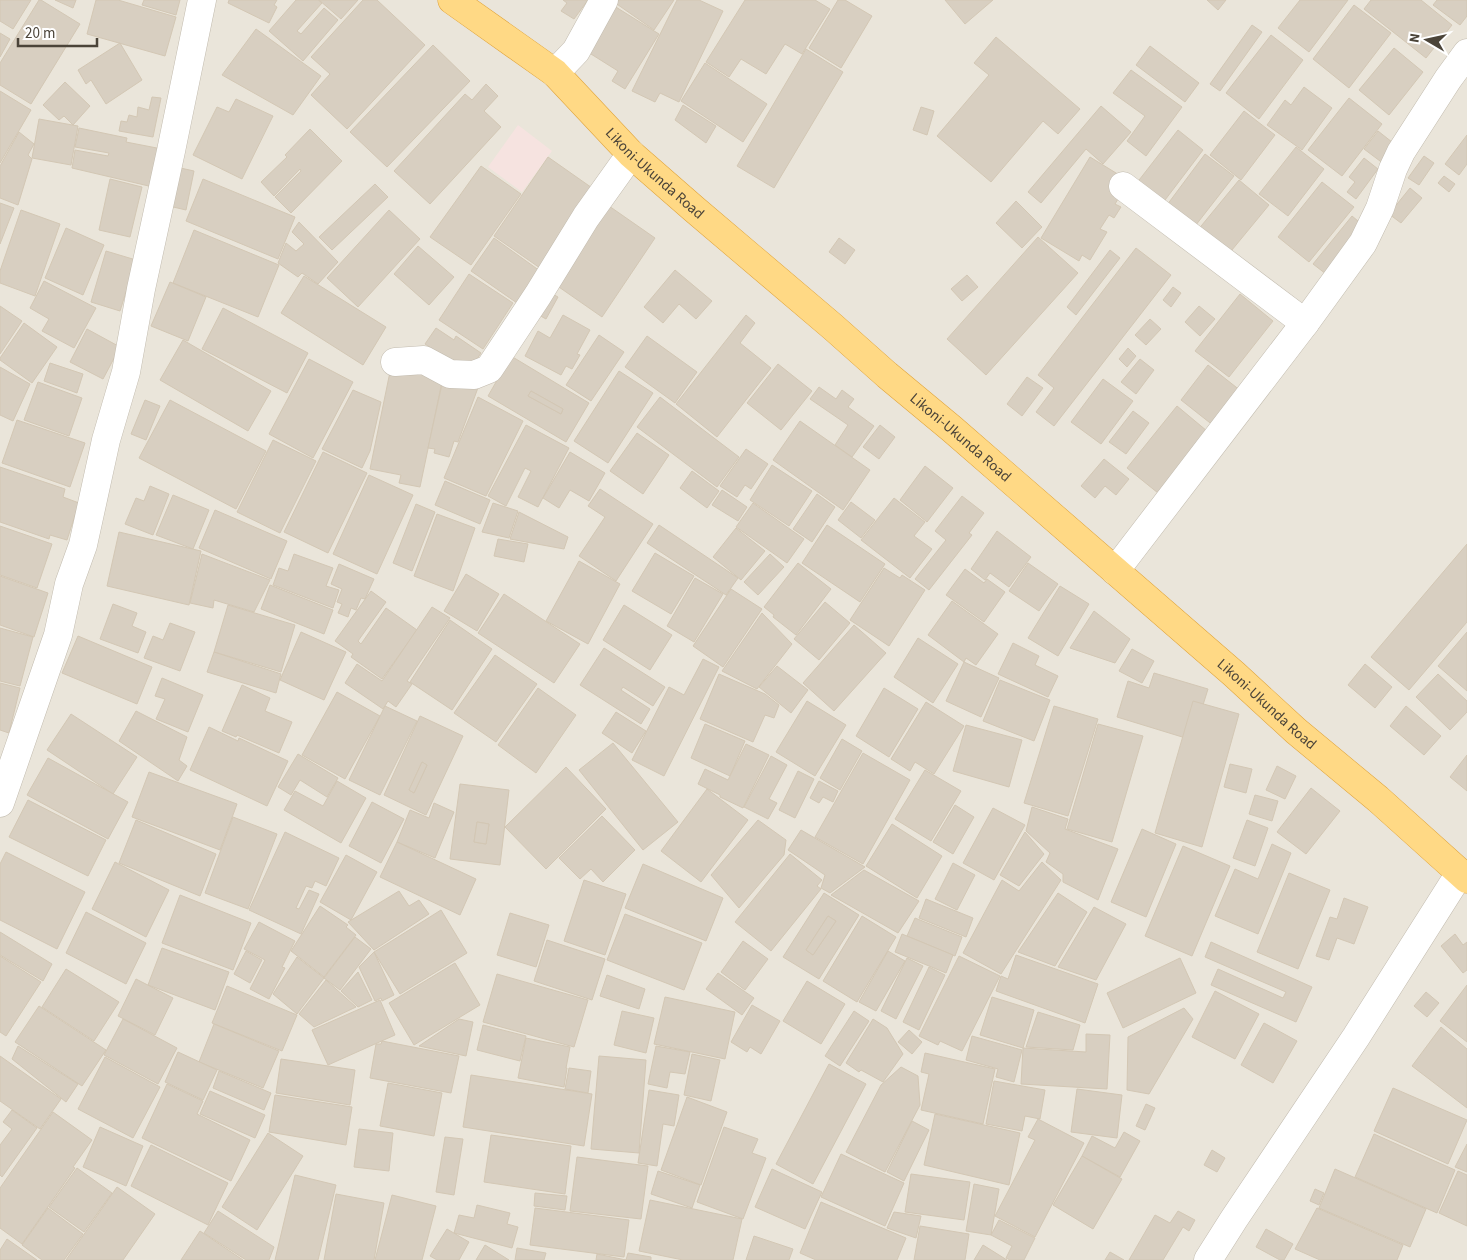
<svg xmlns="http://www.w3.org/2000/svg" width="1467" height="1260" viewBox="0 0 1467 1260" font-family="'Source Sans 3',sans-serif">
  <style>
    .residential { fill: #eae5da }
    .medical { fill: #f6e3e0 }
    .building { fill: #d8cfc1; stroke: #d3c7b4; fill-rule: evenodd }
    .lines { fill: none; stroke-linecap: round; stroke-linejoin: round }
    .minor-casing { stroke: #c2bbae; stroke-width: 29 }
    .tertiary-casing { stroke: #c2bbae; stroke-width: 29 }
    .trunk-casing { stroke: #e0a43c; stroke-width: 29 }
    .minor { stroke: #fff; stroke-width: 28 }
    .tertiary { stroke: #fff; stroke-width: 28 }
    .trunk { stroke: #ffd985; stroke-width: 28 }
    .labels { text-anchor: middle; dominant-baseline: central; stroke-width: 4.5; stroke-linejoin: round; paint-order: stroke }
    .street-label { font-size: 15px; fill: #4b4439; stroke: #fff }
  </style>
  <rect width="100%" height="100%" fill="#f6f3ec"/>
  <rect class="residential" x="0" y="0" width="1467" height="1260"/>
  <polygon class="medical" points="518,125 552,151 522,192 488,167"/>
  <g class="building">
    <polygon points="0,0 31,0 13,29 0,21"/>
    <polygon points="39,0 41,0 80,24 31,104 0,85 0,63"/>
    <polygon points="55,0 76,0 73,8"/>
    <polygon points="96,0 118,0 176,17 165,56 87,34"/>
    <polygon points="144,0 180,0 176,15 142,5"/>
    <polygon points="229,0 277,0 274,5 277,7 269,23 228,3"/>
    <polygon points="296,0 318,0 322,3 297,31 301,34 324,8 338,20 303,61 269,31"/>
    <polygon points="319,0 358,0 341,19"/>
    <polygon points="363,0 377,0 425,45 347,129 311,95 330,74 311,57"/>
    <polygon points="563,0 588,0 574,19 561,11 567,3"/>
    <polygon points="611,0 674,0 654,30"/>
    <polygon points="677,0 699,0 723,11 679,102 660,93 655,102 632,91"/>
    <polygon points="745,0 815,0 830,9 802,54 785,44 766,74 741,59 729,77 706,62"/>
    <polygon points="838,0 845,0 872,16 841,68 809,48"/>
    <polygon points="945,0 993,0 965,24"/>
    <polygon points="1207,0 1226,0 1218,10"/>
    <polygon points="1300,0 1348,0 1309,52 1278,28"/>
    <polygon points="1371,0 1421,0 1452,25 1426,58 1364,9"/>
    <polygon points="1437,0 1467,0 1467,16 1460,25 1433,5"/>
    <polygon points="611,4 659,34 625,89 612,81 618,71 583,49"/>
    <polygon points="1354,5 1391,33 1349,88 1313,59"/>
    <polygon points="1252,25 1262,32 1220,91 1210,84"/>
    <polygon points="256,29 321,76 293,115 222,75"/>
    <polygon points="0,33 10,39 0,57"/>
    <polygon points="1271,35 1303,60 1259,119 1226,93"/>
    <polygon points="996,37 1080,109 1058,134 1043,121 991,182 937,136 989,75 974,63"/>
    <polygon points="120,43 142,80 106,104 91,80 86,84 78,70"/>
    <polygon points="433,45 470,81 387,167 350,132"/>
    <polygon points="1150,46 1199,83 1185,102 1136,65"/>
    <polygon points="1394,48 1423,72 1389,115 1359,90"/>
    <polygon points="806,49 843,72 774,188 737,166"/>
    <polygon points="705,63 767,104 743,142 681,101"/>
    <polygon points="1131,70 1182,107 1146,156 1127,141 1145,116 1113,93"/>
    <polygon points="65,82 90,106 73,125 64,116 59,120 43,105"/>
    <polygon points="486,84 498,96 484,111 501,127 430,204 394,171 465,94 472,100"/>
    <polygon points="1304,87 1332,108 1302,150 1267,125 1285,100 1291,105"/>
    <polygon points="0,91 31,110 0,163"/>
    <polygon points="152,97 161,98 153,137 119,131 121,121 127,122 129,115 137,117 138,107 149,110"/>
    <polygon points="1349,98 1382,124 1342,176 1308,150"/>
    <polygon points="236,99 273,116 242,179 193,155 217,107 229,112"/>
    <polygon points="683,105 716,126 706,143 675,120"/>
    <polygon points="1101,106 1131,132 1103,164 1086,149 1041,203 1028,192"/>
    <polygon points="921,107 934,111 927,135 913,130"/>
    <polygon points="1244,111 1275,135 1241,180 1210,155"/>
    <polygon points="39,119 78,126 71,165 32,158"/>
    <polygon points="79,128 127,138 126,142 162,149 153,187 72,168 75,150 108,156 109,153 75,147"/>
    <polygon points="310,129 342,161 291,213 275,197 301,171 300,169 274,196 261,182 287,157 285,155"/>
    <polygon points="1178,130 1203,150 1162,204 1136,184"/>
    <polygon points="1378,131 1397,146 1384,164 1364,149"/>
    <polygon points="19,132 34,144 28,155 32,159 18,205 0,198 0,166"/>
    <polygon points="1467,135 1467,164 1459,175 1445,164"/>
    <polygon points="1296,147 1324,169 1288,216 1259,194"/>
    <polygon points="1205,154 1234,176 1192,230 1164,209"/>
    <polygon points="1424,156 1434,163 1419,185 1408,178"/>
    <polygon points="548,157 595,190 540,268 494,236"/>
    <polygon points="1090,157 1129,181 1115,204 1121,207 1114,218 1109,215 1100,229 1107,232 1090,260 1082,255 1079,261 1041,238"/>
    <polygon points="1364,158 1378,169 1356,199 1347,192 1355,182 1349,177"/>
    <polygon points="481,166 521,194 471,265 430,237"/>
    <polygon points="176,167 194,171 186,210 169,206"/>
    <polygon points="1444,176 1455,184 1449,192 1438,183"/>
    <polygon points="110,179 142,187 130,237 99,230"/>
    <polygon points="203,179 295,217 278,259 186,221"/>
    <polygon points="1239,180 1269,205 1227,256 1197,231"/>
    <polygon points="1322,182 1354,207 1309,262 1278,237"/>
    <polygon points="375,184 388,197 332,250 319,237"/>
    <polygon points="1410,188 1422,198 1401,223 1389,214"/>
    <polygon points="1016,201 1042,227 1022,248 996,223"/>
    <polygon points="0,203 14,208 0,244"/>
    <polygon points="609,206 655,238 602,317 556,285"/>
    <polygon points="21,210 60,224 35,296 0,283 0,271"/>
    <polygon points="389,210 420,239 358,307 327,278"/>
    <polygon points="1352,216 1364,226 1326,274 1313,264"/>
    <polygon points="299,222 338,262 318,284 302,273 298,277 278,263 286,243 296,251 304,244 292,232"/>
    <polygon points="66,228 104,245 83,295 45,278"/>
    <polygon points="194,230 279,265 258,317 173,283"/>
    <polygon points="1038,237 1078,273 986,375 947,339"/>
    <polygon points="494,238 540,271 517,303 471,271"/>
    <polygon points="839,238 855,250 845,264 829,252"/>
    <polygon points="418,246 454,277 429,305 394,274"/>
    <polygon points="1136,248 1171,275 1054,426 1036,412 1054,388 1038,375"/>
    <polygon points="1110,250 1120,258 1076,315 1067,307"/>
    <polygon points="106,251 136,260 120,311 91,302"/>
    <polygon points="675,270 712,301 696,319 679,304 663,323 644,307"/>
    <polygon points="469,274 513,303 483,349 439,320"/>
    <polygon points="967,275 978,287 962,301 951,289"/>
    <polygon points="304,276 386,327 363,365 281,313"/>
    <polygon points="44,281 96,308 74,348 42,331 49,319 30,308"/>
    <polygon points="170,282 206,297 188,341 151,326"/>
    <polygon points="1173,287 1181,293 1171,307 1163,300"/>
    <polygon points="549,292 558,297 546,319 537,314"/>
    <polygon points="1240,294 1273,321 1229,377 1195,351"/>
    <polygon points="0,306 22,321 0,354"/>
    <polygon points="1199,306 1215,319 1200,336 1185,322"/>
    <polygon points="223,308 308,353 287,393 202,349"/>
    <polygon points="563,315 590,330 577,354 580,355 572,369 566,366 561,375 525,356 538,331 550,338"/>
    <polygon points="746,315 755,323 740,343 771,368 717,437 676,404"/>
    <polygon points="1150,319 1161,329 1146,345 1135,335"/>
    <polygon points="24,323 57,347 32,383 0,360 0,358"/>
    <polygon points="436,328 454,340 456,336 481,353 468,372 425,344"/>
    <polygon points="87,329 120,347 103,379 70,362"/>
    <polygon points="599,335 624,352 591,401 566,385"/>
    <polygon points="647,336 697,372 675,403 625,367"/>
    <polygon points="183,340 271,391 248,431 160,380"/>
    <polygon points="1128,348 1136,356 1127,367 1119,359"/>
    <path d="M 511,356 L 589,403 L 566,442 L 488,396 ZM 531,391 L 563,409 L 561,414 L 528,396 Z"/>
    <polygon points="309,359 353,382 313,458 269,434"/>
    <polygon points="1140,359 1154,370 1136,394 1121,382"/>
    <polygon points="50,363 83,374 77,393 44,381"/>
    <polygon points="778,364 812,391 781,430 747,403"/>
    <polygon points="1208,365 1241,391 1214,426 1181,400"/>
    <polygon points="0,367 30,384 13,421 0,415"/>
    <polygon points="391,367 443,377 420,487 399,483 401,475 370,469"/>
    <polygon points="619,371 653,393 608,463 574,441"/>
    <polygon points="444,375 479,385 458,442 454,441 449,457 434,453 435,449 428,448"/>
    <polygon points="1027,377 1043,388 1022,416 1007,404"/>
    <polygon points="1103,379 1133,401 1101,444 1071,422"/>
    <polygon points="38,382 82,398 69,436 24,420"/>
    <polygon points="819,387 836,399 842,390 854,399 848,407 874,426 852,457 835,445 848,425 810,399"/>
    <polygon points="353,390 381,402 370,451 362,468 322,449"/>
    <polygon points="531,391 563,409 561,414 528,396"/>
    <polygon points="478,397 523,421 486,496 444,478"/>
    <polygon points="660,397 739,457 717,487 637,427"/>
    <polygon points="145,400 160,406 146,440 131,434"/>
    <polygon points="170,400 266,451 236,509 139,458"/>
    <polygon points="1177,406 1207,431 1158,493 1127,468"/>
    <polygon points="1133,411 1149,423 1126,454 1109,442"/>
    <polygon points="17,420 85,443 70,487 2,463"/>
    <polygon points="800,421 870,470 843,510 773,460"/>
    <polygon points="526,425 569,448 538,507 518,497 531,471 525,468 506,506 488,496"/>
    <polygon points="880,425 895,437 879,459 863,447"/>
    <polygon points="637,433 669,455 643,494 610,471"/>
    <polygon points="273,440 316,461 280,533 237,512"/>
    <polygon points="746,449 768,464 751,489 745,485 737,497 720,486"/>
    <polygon points="323,452 367,473 328,553 284,532"/>
    <polygon points="570,452 605,473 589,501 570,490 559,508 543,498"/>
    <polygon points="1104,459 1129,479 1116,495 1105,486 1095,498 1081,486"/>
    <polygon points="772,465 812,491 789,526 750,500"/>
    <polygon points="925,466 953,488 927,522 900,500"/>
    <polygon points="0,467 65,489 63,497 79,503 67,540 50,535 49,539 0,522"/>
    <polygon points="692,471 719,491 707,508 680,488"/>
    <polygon points="369,475 413,495 377,574 333,554"/>
    <polygon points="445,481 490,500 480,524 435,505"/>
    <polygon points="150,486 169,494 153,535 125,524 136,498 144,501"/>
    <polygon points="600,489 653,524 616,581 579,556 605,517 588,506"/>
    <polygon points="722,490 747,507 738,521 712,505"/>
    <polygon points="817,494 835,507 812,542 793,529"/>
    <polygon points="173,495 209,510 193,549 156,535"/>
    <polygon points="962,496 984,513 969,533 972,535 929,590 915,579 946,540 935,531"/>
    <polygon points="894,498 925,522 914,536 932,549 910,578 861,540"/>
    <polygon points="851,502 875,520 861,538 838,520"/>
    <polygon points="493,503 518,511 509,538 482,532"/>
    <polygon points="753,503 804,539 787,563 736,527"/>
    <polygon points="416,504 435,512 412,571 393,563"/>
    <polygon points="215,510 287,541 271,579 199,548"/>
    <polygon points="519,512 568,537 564,549 510,539"/>
    <polygon points="437,514 475,528 453,591 414,576"/>
    <polygon points="659,525 738,578 726,595 647,543"/>
    <polygon points="827,525 885,564 860,602 802,563"/>
    <polygon points="0,526 52,544 37,588 0,575"/>
    <polygon points="736,528 765,551 741,580 713,557"/>
    <polygon points="997,531 1031,557 1009,587 990,573 985,580 971,569"/>
    <polygon points="119,532 201,551 189,605 107,586"/>
    <polygon points="498,539 528,544 524,562 494,556"/>
    <polygon points="1467,544 1467,622 1409,690 1371,657"/>
    <polygon points="655,553 694,576 671,614 632,591"/>
    <polygon points="202,554 270,580 254,612 214,600 213,608 190,603"/>
    <polygon points="294,554 333,568 326,586 339,590 333,608 273,585 279,568 288,571"/>
    <polygon points="770,554 784,567 758,595 744,582"/>
    <polygon points="579,561 620,584 588,644 546,621"/>
    <polygon points="798,563 831,589 796,635 773,617 774,615 764,607"/>
    <polygon points="1028,563 1058,584 1039,611 1009,591"/>
    <polygon points="339,564 374,579 365,599 361,598 356,610 351,608 348,617 338,613 342,604 337,602 342,589 331,584"/>
    <polygon points="884,568 900,578 902,575 925,590 889,646 850,620"/>
    <polygon points="965,569 984,583 987,579 1005,592 984,622 946,595"/>
    <polygon points="466,574 499,594 477,631 444,611"/>
    <polygon points="0,576 48,593 34,637 0,625"/>
    <polygon points="695,578 723,594 694,642 667,626"/>
    <polygon points="270,585 333,610 324,634 261,609"/>
    <polygon points="1060,586 1089,604 1058,656 1028,638"/>
    <polygon points="731,589 762,609 723,667 693,646"/>
    <polygon points="371,591 386,602 358,641 361,644 386,608 417,630 382,679 351,657 353,654 335,641"/>
    <polygon points="504,594 580,644 554,683 478,633"/>
    <polygon points="952,601 998,634 976,665 966,658 964,662 928,635"/>
    <polygon points="825,602 850,623 819,660 794,639"/>
    <polygon points="113,604 137,613 132,626 146,632 138,653 100,639"/>
    <polygon points="228,605 295,625 281,672 214,652"/>
    <polygon points="624,605 672,635 650,670 603,640"/>
    <polygon points="432,607 450,618 407,681 412,684 396,707 388,701 383,709 345,683 357,664 382,681"/>
    <polygon points="1094,611 1130,639 1115,663 1070,648"/>
    <polygon points="762,613 792,644 757,689 722,671"/>
    <polygon points="450,620 492,649 452,710 410,682"/>
    <polygon points="170,623 195,632 180,671 144,658 153,636 163,640"/>
    <polygon points="854,625 886,653 834,711 803,683"/>
    <polygon points="0,628 33,637 20,686 0,681"/>
    <polygon points="301,632 346,652 324,700 280,680"/>
    <polygon points="1467,632 1467,691 1438,666"/>
    <polygon points="78,636 152,667 137,704 62,673"/>
    <polygon points="918,638 958,664 933,703 894,677"/>
    <polygon points="1013,643 1039,656 1035,665 1058,676 1048,697 998,674"/>
    <polygon points="604,648 665,687 653,706 623,687 621,690 650,709 641,724 580,685"/>
    <polygon points="1132,649 1154,661 1142,683 1119,671"/>
    <polygon points="214,652 281,674 276,693 207,672"/>
    <polygon points="495,655 537,684 496,742 454,713"/>
    <polygon points="703,659 719,667 664,776 632,760 669,687 684,695"/>
    <polygon points="964,662 999,678 981,717 946,701"/>
    <polygon points="1365,664 1392,687 1375,708 1348,685"/>
    <polygon points="777,666 808,690 791,713 759,687"/>
    <polygon points="1154,673 1208,689 1192,740 1117,717 1128,681 1149,688"/>
    <polygon points="719,674 765,694 779,705 774,718 765,715 753,742 700,719"/>
    <polygon points="1438,674 1467,701 1467,712 1450,730 1416,697"/>
    <polygon points="162,678 203,695 188,732 156,719 165,699 155,696"/>
    <polygon points="1000,680 1050,700 1034,741 983,721"/>
    <polygon points="0,683 20,688 9,733 0,730"/>
    <polygon points="242,685 270,698 265,711 292,722 279,753 237,735 236,737 222,731"/>
    <polygon points="538,688 576,715 536,773 498,745"/>
    <polygon points="884,688 918,709 889,757 856,736"/>
    <polygon points="337,692 380,716 345,779 302,755"/>
    <polygon points="807,701 846,725 815,776 776,752"/>
    <polygon points="1193,701 1239,714 1202,847 1155,833"/>
    <polygon points="926,702 964,726 934,774 915,762 910,771 891,759"/>
    <polygon points="385,706 417,721 380,795 349,780"/>
    <polygon points="1054,706 1098,719 1068,816 1024,803"/>
    <polygon points="1406,706 1441,736 1424,755 1390,726"/>
    <polygon points="136,711 187,737 179,760 187,766 178,781 119,741"/>
    <polygon points="616,712 646,731 632,753 602,733"/>
    <polygon points="71,714 137,757 113,794 47,750"/>
    <path d="M 420,716 L 463,736 L 426,815 L 384,795 ZM 422,762 L 427,765 L 414,793 L 409,790 Z"/>
    <polygon points="705,724 745,741 730,776 691,758"/>
    <polygon points="1098,724 1143,736 1112,842 1067,829"/>
    <polygon points="966,725 1022,740 1009,787 953,771"/>
    <polygon points="209,727 238,741 239,738 288,761 267,806 190,770"/>
    <polygon points="842,739 862,751 840,790 820,778"/>
    <polygon points="613,743 678,822 643,850 579,770"/>
    <polygon points="746,744 769,755 743,808 720,797 720,795 698,784 705,769 728,780"/>
    <polygon points="863,753 910,780 863,864 815,837"/>
    <polygon points="298,754 338,778 327,797 300,780 291,795 278,787"/>
    <polygon points="1467,755 1467,791 1450,777"/>
    <polygon points="771,756 787,765 769,799 777,803 768,819 744,807"/>
    <polygon points="48,758 128,802 108,839 27,795"/>
    <polygon points="422,762 427,765 414,793 409,790"/>
    <polygon points="1230,764 1252,769 1246,793 1224,787"/>
    <polygon points="1277,766 1296,776 1285,799 1266,790"/>
    <polygon points="566,767 606,809 546,869 505,827"/>
    <polygon points="925,770 961,791 931,841 895,819"/>
    <polygon points="798,771 814,779 795,818 779,810"/>
    <polygon points="149,772 237,804 220,850 132,817"/>
    <polygon points="337,781 366,798 341,843 284,810 295,791 323,806"/>
    <polygon points="819,781 838,791 833,802 823,797 819,803 810,798"/>
    <path d="M 460,784 L 509,790 L 500,865 L 450,859 ZM 477,822 L 489,824 L 486,844 L 474,842 Z"/>
    <polygon points="1311,788 1340,811 1306,854 1277,832"/>
    <polygon points="707,789 748,820 701,882 661,851"/>
    <polygon points="1255,795 1278,801 1272,821 1249,814"/>
    <polygon points="28,800 106,840 88,876 9,837"/>
    <polygon points="372,802 404,819 381,863 349,846"/>
    <polygon points="434,803 454,812 435,858 397,842 410,810 429,818"/>
    <polygon points="955,805 974,817 953,854 933,842"/>
    <polygon points="1032,807 1068,819 1065,829 1118,849 1098,900 1063,882 1063,874 1046,862 1050,853 1026,831"/>
    <polygon points="993,808 1025,825 994,880 963,863"/>
    <polygon points="602,816 635,850 603,882 591,869 580,879 559,858"/>
    <polygon points="233,817 277,834 248,909 205,893"/>
    <polygon points="136,820 216,854 200,896 119,863"/>
    <polygon points="758,820 786,840 784,855 739,908 711,875"/>
    <polygon points="1247,820 1268,828 1255,866 1233,858"/>
    <polygon points="477,822 489,824 486,844 474,842"/>
    <polygon points="892,824 942,856 917,898 866,866"/>
    <polygon points="1142,829 1176,844 1146,917 1111,902"/>
    <polygon points="801,830 865,867 830,893 821,888 825,875 788,850"/>
    <polygon points="285,832 339,858 326,886 315,881 312,888 306,886 296,908 299,909 309,890 319,894 301,934 249,910"/>
    <polygon points="1025,832 1044,854 1019,886 1000,875"/>
    <polygon points="397,842 476,879 460,915 380,877"/>
    <polygon points="1272,844 1291,853 1258,934 1215,916 1235,869 1258,879"/>
    <polygon points="1183,846 1230,866 1192,956 1145,936"/>
    <polygon points="6,852 85,892 57,949 0,920 0,864"/>
    <polygon points="790,854 822,880 817,886 821,889 771,951 735,922"/>
    <polygon points="346,855 377,872 351,920 320,902"/>
    <polygon points="115,862 169,890 146,937 92,909"/>
    <polygon points="1042,862 1061,880 1001,974 963,953 1002,880 1019,891"/>
    <polygon points="953,863 975,875 957,910 935,899"/>
    <polygon points="643,864 723,898 706,941 625,908"/>
    <polygon points="864,870 919,901 898,933 831,895"/>
    <polygon points="1289,873 1330,890 1298,969 1257,952"/>
    <polygon points="584,880 626,894 605,955 564,941"/>
    <polygon points="399,891 409,906 419,900 429,914 374,950 348,922"/>
    <path d="M 824,893 L 859,915 L 819,979 L 783,957 ZM 828,916 L 836,921 L 813,955 L 806,950 Z"/>
    <polygon points="1058,893 1087,912 1055,966 1018,952"/>
    <polygon points="180,895 251,923 233,970 162,943"/>
    <polygon points="1344,898 1368,907 1354,944 1337,938 1329,960 1316,956 1330,917 1337,919"/>
    <polygon points="926,899 973,918 966,937 919,918"/>
    <polygon points="320,906 348,925 346,927 356,935 324,977 291,951"/>
    <polygon points="1094,907 1126,924 1096,980 1058,967"/>
    <polygon points="441,910 467,953 400,994 374,952"/>
    <polygon points="86,912 146,943 126,984 66,953"/>
    <polygon points="510,913 549,925 536,967 497,955"/>
    <polygon points="625,914 702,943 684,990 607,960"/>
    <polygon points="828,916 836,921 813,955 806,950"/>
    <polygon points="862,916 896,937 857,1002 823,981"/>
    <polygon points="915,918 962,937 955,956 907,936"/>
    <polygon points="259,922 295,941 282,967 285,968 269,999 250,989 265,960 244,949"/>
    <polygon points="0,932 52,964 43,981 0,955"/>
    <polygon points="902,934 953,955 946,973 895,952"/>
    <polygon points="1455,934 1463,945 1467,942 1467,970 1463,973 1441,946"/>
    <polygon points="355,937 371,949 340,990 324,978"/>
    <polygon points="547,940 605,959 592,1000 534,981"/>
    <polygon points="743,941 768,959 745,990 721,972"/>
    <polygon points="1211,942 1312,987 1296,1022 1211,985 1218,969 1283,998 1286,992 1205,957"/>
    <polygon points="162,948 229,972 215,1010 148,985"/>
    <polygon points="246,951 262,960 250,983 234,974"/>
    <polygon points="888,951 905,961 876,1011 859,1002"/>
    <polygon points="374,952 394,995 382,1001 381,998 375,1001 359,967"/>
    <polygon points="1016,955 1098,984 1085,1023 996,991 1001,976 1008,979"/>
    <polygon points="0,956 41,982 6,1036 0,1032"/>
    <polygon points="959,956 1000,976 962,1051 940,1041 938,1045 919,1036"/>
    <polygon points="297,957 324,978 297,1014 273,994"/>
    <polygon points="907,958 923,966 896,1019 881,1011"/>
    <polygon points="1180,958 1196,993 1123,1028 1107,993"/>
    <polygon points="455,963 480,1005 414,1045 389,1003"/>
    <polygon points="929,967 945,975 919,1030 903,1022"/>
    <polygon points="66,969 119,1002 94,1041 42,1007"/>
    <polygon points="358,972 372,1000 358,1007 341,991"/>
    <polygon points="718,973 754,998 742,1015 706,989"/>
    <polygon points="497,974 588,1000 574,1047 483,1022"/>
    <polygon points="607,975 645,989 639,1009 600,996"/>
    <polygon points="136,979 173,998 155,1035 118,1016"/>
    <polygon points="326,980 356,1007 314,1027 299,1014"/>
    <polygon points="807,981 845,1004 821,1044 783,1021"/>
    <polygon points="1467,985 1467,1042 1440,1021"/>
    <polygon points="227,986 297,1015 282,1051 212,1023"/>
    <polygon points="1215,991 1259,1014 1235,1059 1192,1037"/>
    <polygon points="1426,992 1439,1003 1427,1017 1414,1006"/>
    <polygon points="665,997 735,1012 725,1059 654,1044"/>
    <polygon points="992,997 1034,1010 1023,1048 980,1035"/>
    <polygon points="380,1000 395,1035 328,1065 312,1030"/>
    <polygon points="752,1005 780,1021 761,1054 750,1047 747,1052 731,1042"/>
    <polygon points="39,1006 106,1050 82,1086 15,1042"/>
    <polygon points="1184,1008 1193,1019 1149,1094 1127,1090 1128,1037"/>
    <polygon points="622,1011 654,1018 646,1053 614,1045"/>
    <polygon points="854,1011 869,1021 840,1066 825,1056"/>
    <polygon points="1038,1012 1080,1025 1073,1050 1026,1047"/>
    <polygon points="123,1019 177,1048 158,1084 104,1055"/>
    <polygon points="459,1019 473,1022 466,1056 419,1046"/>
    <polygon points="873,1019 887,1028 903,1054 883,1082 861,1070 859,1072 846,1063"/>
    <polygon points="1264,1023 1297,1041 1273,1083 1241,1065"/>
    <polygon points="214,1024 279,1051 263,1088 199,1062"/>
    <polygon points="483,1025 526,1036 520,1061 477,1050"/>
    <polygon points="1441,1027 1467,1049 1467,1108 1412,1066"/>
    <polygon points="909,1030 922,1042 912,1054 898,1042"/>
    <polygon points="1086,1034 1110,1035 1107,1089 1021,1084 1023,1048 1086,1052"/>
    <polygon points="972,1036 1022,1050 1014,1082 996,1077 998,1069 966,1060"/>
    <polygon points="526,1038 570,1047 566,1068 567,1068 564,1087 518,1078"/>
    <polygon points="382,1041 459,1056 451,1093 370,1078 376,1044 381,1044"/>
    <polygon points="18,1046 78,1084 66,1102 12,1059"/>
    <polygon points="656,1046 690,1052 685,1074 670,1072 667,1088 648,1084"/>
    <polygon points="178,1052 217,1070 203,1100 165,1082"/>
    <polygon points="925,1053 995,1069 983,1124 921,1110 929,1074 921,1072"/>
    <polygon points="692,1054 720,1060 711,1101 684,1095"/>
    <polygon points="0,1056 61,1099 40,1129 0,1101"/>
    <polygon points="599,1056 646,1060 639,1153 591,1149"/>
    <polygon points="105,1057 160,1087 133,1138 78,1109"/>
    <polygon points="281,1059 355,1070 350,1105 276,1093"/>
    <polygon points="829,1064 866,1084 813,1184 776,1164"/>
    <polygon points="901,1067 918,1076 920,1105 885,1172 846,1152 881,1085"/>
    <polygon points="569,1068 591,1071 588,1093 565,1089"/>
    <polygon points="219,1071 271,1093 264,1110 213,1088"/>
    <polygon points="471,1075 592,1094 584,1146 463,1127"/>
    <polygon points="994,1081 1045,1090 1040,1119 1025,1116 1022,1131 986,1124"/>
    <polygon points="388,1083 442,1093 434,1136 380,1126"/>
    <polygon points="167,1084 203,1101 197,1114 250,1140 231,1181 142,1138"/>
    <polygon points="1393,1088 1467,1120 1448,1164 1374,1131"/>
    <polygon points="1077,1089 1122,1095 1117,1138 1071,1132"/>
    <polygon points="649,1090 679,1095 674,1126 663,1124 657,1166 638,1163"/>
    <polygon points="210,1091 265,1115 255,1138 200,1114"/>
    <polygon points="275,1095 352,1107 346,1145 269,1132"/>
    <polygon points="687,1097 727,1112 701,1185 661,1170"/>
    <polygon points="1146,1104 1155,1108 1145,1130 1136,1126"/>
    <polygon points="12,1110 37,1128 2,1177 0,1175 0,1145 12,1129 3,1122"/>
    <polygon points="53,1112 92,1140 73,1167 75,1168 22,1244 0,1228 0,1188"/>
    <polygon points="935,1114 1020,1133 1009,1185 924,1165"/>
    <polygon points="1038,1119 1084,1143 1035,1237 995,1216 1035,1140 1028,1137"/>
    <polygon points="912,1121 929,1130 904,1181 887,1172"/>
    <polygon points="100,1127 143,1146 126,1186 83,1167"/>
    <polygon points="724,1127 758,1139 752,1153 766,1158 743,1219 697,1202"/>
    <polygon points="359,1129 393,1133 389,1171 354,1167"/>
    <polygon points="1124,1132 1140,1141 1120,1177 1082,1156 1092,1136 1115,1148"/>
    <polygon points="268,1133 303,1156 257,1230 222,1207"/>
    <polygon points="1374,1134 1455,1170 1437,1213 1355,1177"/>
    <polygon points="491,1135 571,1146 565,1194 484,1182"/>
    <polygon points="445,1137 463,1139 454,1195 436,1192"/>
    <polygon points="1467,1144 1467,1172 1455,1167"/>
    <polygon points="151,1145 228,1183 208,1225 131,1186"/>
    <polygon points="1212,1150 1225,1158 1217,1172 1204,1165"/>
    <polygon points="841,1154 904,1183 885,1226 821,1197"/>
    <polygon points="1082,1156 1122,1179 1093,1229 1053,1205"/>
    <polygon points="577,1157 648,1166 641,1219 570,1211"/>
    <polygon points="77,1168 112,1193 84,1232 49,1207"/>
    <polygon points="772,1169 822,1192 805,1229 755,1207"/>
    <polygon points="1335,1169 1426,1209 1410,1247 1319,1208"/>
    <polygon points="658,1171 700,1185 692,1208 651,1194"/>
    <polygon points="1458,1171 1467,1175 1467,1226 1439,1213"/>
    <polygon points="911,1174 970,1182 964,1220 905,1212"/>
    <polygon points="295,1175 336,1185 318,1260 275,1260"/>
    <polygon points="974,1184 999,1189 991,1235 966,1231"/>
    <polygon points="117,1187 155,1214 123,1260 66,1260"/>
    <polygon points="1315,1189 1324,1193 1319,1205 1310,1201"/>
    <polygon points="535,1193 567,1196 565,1210 534,1206"/>
    <polygon points="336,1194 384,1203 374,1260 324,1260"/>
    <polygon points="392,1195 436,1206 422,1260 375,1260"/>
    <polygon points="650,1200 742,1219 733,1260 683,1260 639,1251"/>
    <polygon points="821,1202 906,1238 897,1260 816,1260 800,1253"/>
    <polygon points="477,1205 510,1213 507,1224 518,1227 512,1248 454,1233 459,1215 474,1218"/>
    <polygon points="48,1208 83,1234 64,1260 42,1260 22,1245"/>
    <polygon points="535,1208 629,1220 624,1257 530,1245"/>
    <polygon points="1317,1208 1403,1245 1397,1260 1320,1260 1295,1249"/>
    <polygon points="218,1211 274,1247 269,1260 246,1260 204,1233"/>
    <polygon points="1178,1211 1195,1220 1189,1231 1183,1227 1163,1260 1129,1260 1155,1215 1170,1223"/>
    <polygon points="894,1212 921,1216 916,1238 887,1228"/>
    <polygon points="999,1220 1035,1238 1024,1260 1010,1260 1006,1258 1012,1246 991,1235"/>
    <polygon points="920,1226 969,1234 965,1260 914,1260"/>
    <polygon points="447,1229 469,1242 459,1260 437,1260 430,1256"/>
    <polygon points="1266,1229 1293,1244 1284,1260 1280,1260 1256,1247"/>
    <polygon points="200,1231 243,1260 181,1260"/>
    <polygon points="754,1236 793,1249 789,1260 746,1260"/>
    <polygon points="7,1239 37,1260 0,1260 0,1250"/>
    <polygon points="485,1245 509,1260 476,1260"/>
    <polygon points="983,1245 1007,1260 974,1260"/>
    <polygon points="517,1248 546,1253 544,1260 515,1260"/>
    <polygon points="1110,1252 1124,1260 1105,1260"/>
    <polygon points="628,1253 651,1257 651,1260 596,1260 597,1254 626,1260"/>
  </g>
  <g class="lines">
    <g class="minor-casing">
      <g id="minor">
        <polyline points="555,73 576,51 604,0"/>
        <polyline points="1123,186 1305,323"/>
        <polyline points="395,362 424,360 450,374 474,375 489,369 538,295 586,217 631,154"/>
        <polyline points="1115,571 1305,323 1363,243 1380,208 1393,169 1401,152 1448,79 1467,53"/>
        <polyline points="0,803 58,635 69,584 83,545 106,440 126,372 141,289 171,151 202,0"/>
      </g>
    </g>
    <g class="tertiary-casing">
      <polyline id="tertiary" points="1208,1260 1234,1219 1356,1037 1460,873"/>
    </g>
    <g class="trunk-casing">
      <g id="trunk">
        <path id="s1" d="M 452,0 L 555,73 L 631,154 L 694,209 L 833,327 L 887,375 L 952,429 L 1234,674 L 1296,731 L 1378,799 L 1467,879"/>
      </g>
    </g>
    <use href="#minor" class="minor"/>
    <use href="#tertiary" class="tertiary"/>
    <use href="#trunk" class="trunk"/>
  </g>
  <g class="labels">
    <g class="street-label">
      <text stroke="none"><textPath href="#s1" startOffset="268">Likoni-Ukunda Road</textPath></text>
      <text stroke="none"><textPath href="#s1" startOffset="672">Likoni-Ukunda Road</textPath></text>
      <text stroke="none"><textPath href="#s1" startOffset="1078">Likoni-Ukunda Road</textPath></text>
    </g>
  </g>
  <g transform="translate(1427 40) rotate(279)" stroke="#ffffff" stroke-width="4" paint-order="stroke">
  <path d="M0-4L9 19L0 12L-9 19Z" fill="#4b4439"/>
  <text y="-8" font-size="14" font-weight="bold" text-anchor="middle" fill="#4b4439">N</text>
  </g>
  <path d="M18 38v8h79v-8" fill="none" stroke="#4b4439" stroke-width="2.5"/>
  <text x="25" y="38" font-size="15" fill="#4b4439" stroke="#ffffff" stroke-width="4" paint-order="stroke">20 m</text>
</svg>
